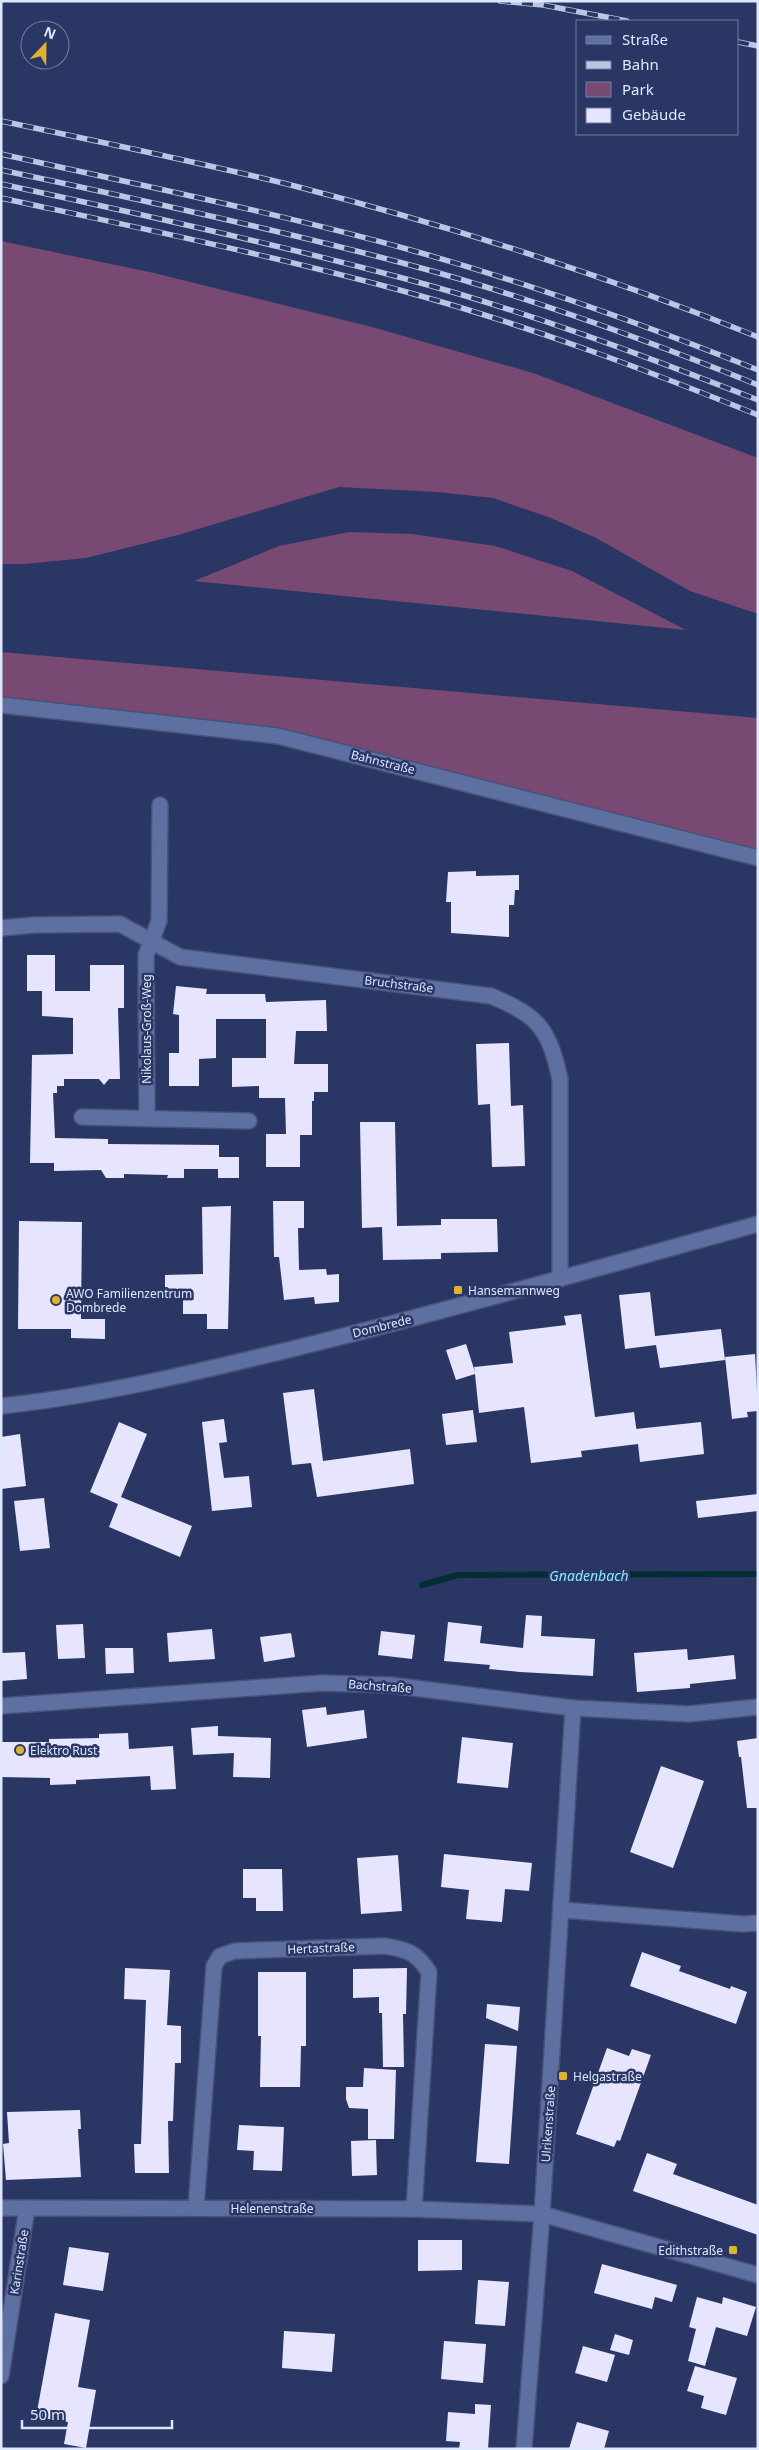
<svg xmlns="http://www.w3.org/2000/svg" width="759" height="2450" viewBox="0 0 759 2450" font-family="'Noto Sans',sans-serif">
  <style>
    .green { fill: #774973 }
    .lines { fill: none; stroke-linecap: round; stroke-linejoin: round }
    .stream { stroke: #002e35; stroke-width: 6 }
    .building { fill: #e7e5fd }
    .minor-casing { stroke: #485277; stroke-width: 18 }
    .minor { stroke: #5e6fa1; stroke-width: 15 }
    .rail-casing { stroke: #bcc5e1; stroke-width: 5.5 }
    .rail { stroke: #2a3765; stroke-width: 4; stroke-dasharray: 11; stroke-linecap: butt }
    .poi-dot { fill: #dbb233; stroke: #2a3765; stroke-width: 2 }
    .labels { text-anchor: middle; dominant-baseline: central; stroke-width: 5; stroke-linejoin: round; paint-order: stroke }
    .street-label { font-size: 12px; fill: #dfe7fe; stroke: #2a3765 }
    .poi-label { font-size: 12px; fill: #dfe7fe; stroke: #2a3765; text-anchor: start }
    .water-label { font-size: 14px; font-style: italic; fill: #8be8f8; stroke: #2a3765 }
  </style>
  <rect width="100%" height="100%" fill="#2a3765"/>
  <g class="green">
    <polygon points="1,241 154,273 372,327 533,373 758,458 758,614 690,591 596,538 551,518 493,498 437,492 339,487 178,535 86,558 24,564 1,564"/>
    <polygon points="349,532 412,534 495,546 572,571 686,630 194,581 279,546"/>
    <polygon points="1,652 758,718 758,853 278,736 1,704"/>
  </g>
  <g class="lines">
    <polyline class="stream" points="422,1585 458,1575 758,1574"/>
  </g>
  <g class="building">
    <polygon points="476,871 476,876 519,875 519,890 515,890 514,905 509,905 509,937 451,933 451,902 446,902 448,872"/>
    <polygon points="27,955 55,955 55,991 90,991 90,965 124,965 124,1008 118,1008 120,1079 109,1079 104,1085 99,1079 64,1079 64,1086 57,1086 57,1093 53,1093 55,1138 108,1139 108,1144 219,1145 219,1157 239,1157 239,1178 218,1178 218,1169 184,1169 184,1178 167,1178 168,1175 124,1174 124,1178 106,1178 101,1170 54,1171 54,1163 30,1163 32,1055 73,1054 73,1018 42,1016 42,991 27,991"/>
    <polygon points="176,986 207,989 206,994 265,994 266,1002 326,1000 327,1031 296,1031 294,1064 328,1064 328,1092 314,1092 314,1101 312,1101 312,1135 300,1135 300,1167 266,1167 266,1134 286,1134 285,1098 259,1098 259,1086 232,1087 232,1058 266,1058 266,1019 216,1019 216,1058 199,1059 199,1086 169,1086 169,1053 179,1053 179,1015 173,1014"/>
    <polygon points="509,1043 511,1106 523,1105 525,1166 492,1167 490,1104 478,1105 476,1044"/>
    <polygon points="360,1122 395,1122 397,1226 441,1225 441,1219 497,1219 498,1252 441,1253 441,1259 383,1260 382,1227 362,1228"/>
    <polygon points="273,1201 304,1201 304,1228 298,1228 299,1270 326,1269 327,1275 339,1274 339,1302 315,1304 314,1297 284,1300 279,1257 274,1257"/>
    <polygon points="231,1206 228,1329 207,1329 207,1314 183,1314 183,1298 165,1298 165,1275 203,1274 202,1207"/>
    <polygon points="19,1221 82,1222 81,1319 105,1319 105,1339 71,1338 71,1329 18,1329"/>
    <polygon points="650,1292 655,1336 721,1329 725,1360 660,1368 656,1345 625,1349 619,1295"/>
    <polygon points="581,1314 595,1417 634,1412 637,1434 636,1429 701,1422 704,1454 640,1462 638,1444 581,1451 582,1457 531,1463 524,1407 479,1413 475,1374 456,1380 446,1350 466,1344 475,1372 474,1367 513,1363 509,1332 566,1325 564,1316"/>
    <polygon points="755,1354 758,1411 747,1412 748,1417 732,1419 725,1357"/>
    <polygon points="314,1389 323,1461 410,1449 414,1484 317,1497 311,1463 292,1465 283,1393"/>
    <polygon points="473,1410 477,1442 446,1445 442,1414"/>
    <polygon points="224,1419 227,1442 219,1443 224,1478 249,1476 252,1507 212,1511 202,1422"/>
    <polygon points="119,1422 147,1434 121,1497 192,1526 180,1557 109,1527 118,1504 90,1492"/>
    <polygon points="20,1434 26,1486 1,1489 1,1437"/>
    <polygon points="758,1494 758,1511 698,1518 696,1501"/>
    <polygon points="44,1498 50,1548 20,1551 14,1501"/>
    <polygon points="526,1615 542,1616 541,1636 595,1639 593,1676 520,1672 489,1669 490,1665 444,1661 448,1622 482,1626 480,1643 523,1648"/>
    <polygon points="83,1624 85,1658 58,1659 56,1625"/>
    <polygon points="212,1629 215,1659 169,1662 167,1633"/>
    <polygon points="381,1631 415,1635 412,1659 378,1655"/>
    <polygon points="291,1633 295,1657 264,1662 260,1637"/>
    <polygon points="105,1648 133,1648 134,1673 106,1674"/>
    <polygon points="687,1649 688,1660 734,1655 736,1679 690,1684 690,1688 637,1692 634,1653"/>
    <polygon points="25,1652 27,1679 1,1681 1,1653"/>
    <polygon points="326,1707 327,1715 364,1710 367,1738 307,1747 302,1710"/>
    <polygon points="218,1726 218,1736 271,1738 270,1778 233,1777 234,1753 193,1755 191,1728"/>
    <polygon points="128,1733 129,1749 173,1746 176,1789 151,1790 150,1776 76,1780 76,1784 50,1785 50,1778 1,1777 1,1742 49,1742 49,1739 99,1738 99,1734"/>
    <polygon points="462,1737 513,1743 508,1788 457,1783"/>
    <polygon points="758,1738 758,1808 747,1808 741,1757 739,1757 737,1741"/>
    <polygon points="661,1766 704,1781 673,1868 630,1852"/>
    <polygon points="444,1854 532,1863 529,1891 505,1889 502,1922 466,1919 469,1890 441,1887"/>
    <polygon points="398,1855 402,1911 361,1914 357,1858"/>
    <polygon points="243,1869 282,1869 283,1911 256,1911 256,1898 243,1898"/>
    <polygon points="642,1952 681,1966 679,1971 730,1989 731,1986 747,1992 736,2024 630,1986"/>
    <polygon points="125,1968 170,1970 167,2025 181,2026 181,2063 175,2063 173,2121 168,2121 169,2173 135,2173 134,2144 141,2144 146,2000 124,1999"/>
    <polygon points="407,1968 406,2014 403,2014 404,2067 383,2067 382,2013 379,2013 379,1997 353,1998 353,1969"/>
    <polygon points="258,1972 306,1972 306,2046 301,2046 300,2087 260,2087 261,2036 258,2036"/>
    <polygon points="487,2004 520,2007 518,2031 486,2018"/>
    <polygon points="485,2044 517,2046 509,2164 476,2162"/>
    <polygon points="607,2048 629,2056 632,2049 651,2055 620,2141 617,2140 614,2147 576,2134"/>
    <polygon points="364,2068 396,2070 394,2139 368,2139 368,2109 349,2108 346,2099 346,2087 363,2087"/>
    <polygon points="80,2110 81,2129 78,2129 81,2177 6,2180 3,2144 9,2143 7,2112"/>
    <polygon points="239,2125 284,2127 282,2171 253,2170 254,2151 237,2150"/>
    <polygon points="376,2140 377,2175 352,2176 351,2141"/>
    <polygon points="647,2153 677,2164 673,2174 758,2205 758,2235 633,2191"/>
    <polygon points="418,2240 462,2240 462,2270 418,2271"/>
    <polygon points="69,2247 109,2253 103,2291 63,2285"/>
    <polygon points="602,2264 677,2285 672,2302 655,2297 652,2309 594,2293"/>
    <polygon points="478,2280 509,2282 505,2326 475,2324"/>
    <polygon points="697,2297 722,2304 723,2297 756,2307 747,2336 716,2327 705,2366 688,2361 696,2329 689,2327"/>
    <polygon points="55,2313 90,2320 78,2387 96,2390 86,2448 64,2444 68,2422 36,2417"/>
    <polygon points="284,2331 335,2334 332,2372 282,2368"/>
    <polygon points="615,2334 633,2340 629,2355 610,2350"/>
    <polygon points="444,2341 486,2344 483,2383 441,2379"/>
    <polygon points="583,2346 615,2355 607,2382 575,2373"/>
    <polygon points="695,2366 737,2378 726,2415 701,2408 704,2396 687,2391"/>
    <polygon points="475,2404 491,2405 488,2449 459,2449 460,2442 446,2441 448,2412 475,2414"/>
    <polygon points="577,2422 609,2431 604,2449 569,2449"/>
  </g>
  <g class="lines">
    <g class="minor-casing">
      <g id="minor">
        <polyline points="1,705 278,736 758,858"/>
        <path d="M 1,928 L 34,925 L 120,924 L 180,957 L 491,996 C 539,1016 549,1029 560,1079 L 560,1279"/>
        <polyline points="82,1117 249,1121"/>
        <polyline points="147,1117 146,955 159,921 160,805"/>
        <path d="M 1,1406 C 106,1395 210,1369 312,1344 C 461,1307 609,1265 758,1224"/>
        <polyline points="1,1706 322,1683 390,1685 573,1708 689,1714 758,1707"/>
        <polyline points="562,1910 743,1924 758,1923"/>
        <polyline points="1,2208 414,2209 542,2214 758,2275"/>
        <path d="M 196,2208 L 214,1966 L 220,1956 L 235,1951 L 385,1946 C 408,1950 416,1952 429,1972 L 414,2209"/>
        <polyline points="1,2376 27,2208"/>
        <polyline points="524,2449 542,2214 573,1708"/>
      </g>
    </g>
    <use href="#minor" class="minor"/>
    <g class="rail-casing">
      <g id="rail">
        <polyline points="500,1 543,5 627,21"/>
        <polyline points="738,42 758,46"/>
        <path d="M 1,121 C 97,141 192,161 287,184 C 447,225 605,275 758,337"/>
        <path d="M 1,154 C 139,185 278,213 414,251 C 531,284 645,325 758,370"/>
        <path d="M 1,170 C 138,199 275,229 410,265 C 529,297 644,339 758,385"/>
        <path d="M 1,184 C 136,213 272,243 406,279 C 526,311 642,355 758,400"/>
        <path d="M 1,198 C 135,227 270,255 403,291 C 524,324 641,368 758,415"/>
      </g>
    </g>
    <use href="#rail" class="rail"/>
  </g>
  <g class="poi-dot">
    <rect x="453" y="1285" width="10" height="10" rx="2.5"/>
    <circle cx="56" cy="1300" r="5"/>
    <circle cx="20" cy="1750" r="5"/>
    <rect x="558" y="2071" width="10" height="10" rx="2.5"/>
    <rect x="728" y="2245" width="10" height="10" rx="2.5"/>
  </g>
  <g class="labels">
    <g class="street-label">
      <text transform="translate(383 762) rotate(14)">Bahnstraße</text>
      <text transform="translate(399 984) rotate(7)">Bruchstraße</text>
      <text transform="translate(146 1029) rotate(-90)">Nikolaus-Groß-Weg</text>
      <text transform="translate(382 1326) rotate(-14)">Dombrede</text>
      <text transform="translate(380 1686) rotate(4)">Bachstraße</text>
      <text transform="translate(321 1948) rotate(-2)">Hertastraße</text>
      <text transform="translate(548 2124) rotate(-86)">Ulrikenstraße</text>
      <text x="272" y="2208">Helenenstraße</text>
      <text transform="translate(19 2262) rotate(-81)">Karinstraße</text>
    </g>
    <g class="poi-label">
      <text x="468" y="1290">Hansemannweg</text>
      <text x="66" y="1293">AWO Familienzentrum<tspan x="66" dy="14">Dombrede</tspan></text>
      <text x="30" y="1750">Elektro Rust</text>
      <text x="573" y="2076">Helgastraße</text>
      <text x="723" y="2250" text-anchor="end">Edithstraße</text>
    </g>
    <g class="water-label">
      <text x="589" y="1575">Gnadenbach</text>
    </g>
  </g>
  <rect width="759" height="2450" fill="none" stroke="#dfe7fe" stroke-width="5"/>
  <rect x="576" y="20" width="162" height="115" fill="#2a3765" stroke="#727da2"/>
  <rect x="586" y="36" width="25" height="8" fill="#5e6fa1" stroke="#727da2"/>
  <text x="622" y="45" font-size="15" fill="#dfe7fe">Straße</text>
  <rect x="586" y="61" width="25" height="8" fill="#bcc5e1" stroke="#727da2"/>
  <text x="622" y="70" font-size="15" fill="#dfe7fe">Bahn</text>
  <rect x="586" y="82" width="25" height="15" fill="#774973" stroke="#727da2"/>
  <text x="622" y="95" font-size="15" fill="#dfe7fe">Park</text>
  <rect x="586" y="108" width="25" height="15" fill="#e7e5fd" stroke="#727da2"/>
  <text x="622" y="120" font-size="15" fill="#dfe7fe">Gebäude</text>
  <g transform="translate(45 45) rotate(22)"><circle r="24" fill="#2a3765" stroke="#727da2"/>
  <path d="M0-4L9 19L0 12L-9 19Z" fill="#dbb233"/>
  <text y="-8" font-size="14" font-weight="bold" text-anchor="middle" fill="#dfe7fe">N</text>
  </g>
  <path d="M22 2420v8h150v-8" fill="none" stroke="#dfe7fe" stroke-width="2.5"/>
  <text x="30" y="2420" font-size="15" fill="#dfe7fe" stroke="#2a3765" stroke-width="4" paint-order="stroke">50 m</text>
</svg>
